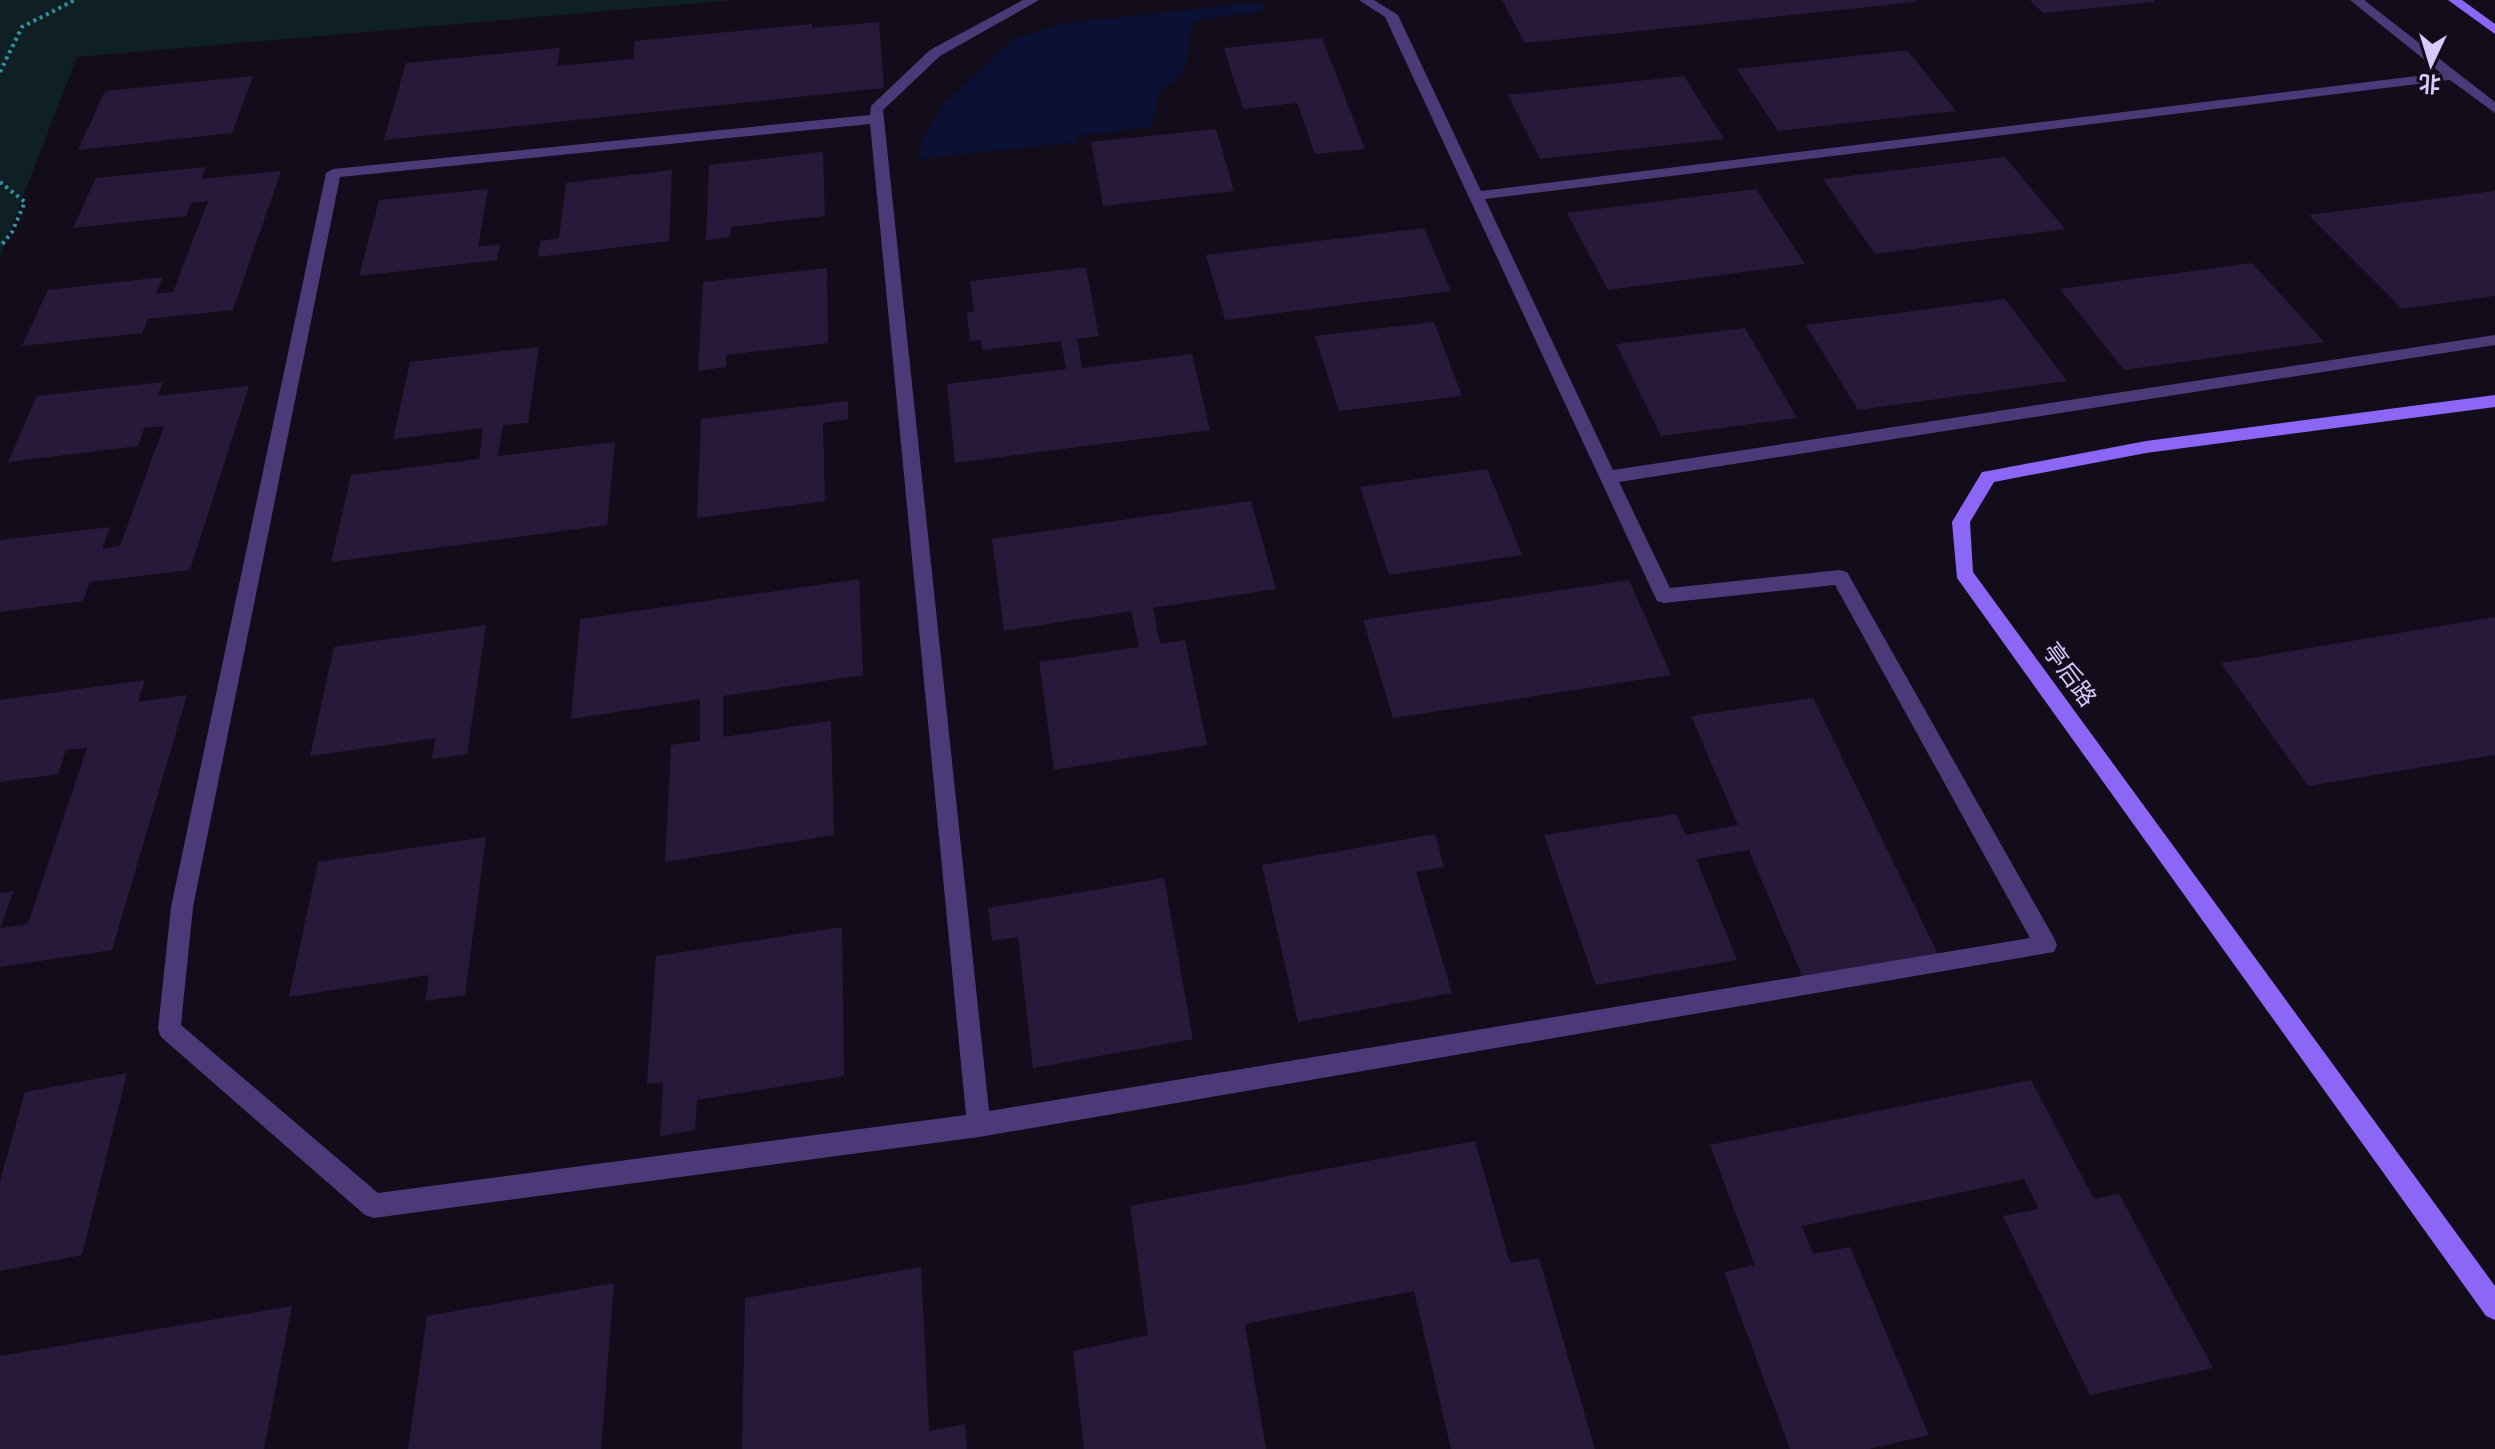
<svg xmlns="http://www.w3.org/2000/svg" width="2495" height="1449" viewBox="0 0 2495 1449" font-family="'Sofia Sans Condensed','Noto Sans SC',sans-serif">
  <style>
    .green { fill: #0f2024 }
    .water { fill: #0b1035 }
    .building { fill: #28193a }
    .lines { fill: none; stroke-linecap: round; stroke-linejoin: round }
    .path { stroke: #3491a5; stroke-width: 4; stroke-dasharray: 3 4; stroke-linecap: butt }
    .street { fill: #4b3a77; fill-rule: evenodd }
    .secondary { fill: #8c66f5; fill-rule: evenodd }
    .labels { text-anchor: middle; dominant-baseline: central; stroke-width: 8; stroke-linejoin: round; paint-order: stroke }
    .street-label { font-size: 24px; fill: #dbc9fc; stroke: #120c1b }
  </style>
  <rect width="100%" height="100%" fill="#120c1b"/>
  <polygon class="green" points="0,0 734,0 77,57 0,256"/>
  <path class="water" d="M 1259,2 L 1263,7 L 1261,12 L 1201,19 L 1193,24 C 1182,61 1197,68 1159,92 L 1151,127 L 1076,136 L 1076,142 L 918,159 L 924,137 L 943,105 L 1011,41 L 1061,24 Z"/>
  <g class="building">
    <polygon points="1502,0 1915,0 1915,2 1525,43"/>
    <polygon points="2030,0 2154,0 2154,2 2043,13"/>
    <polygon points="879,22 884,88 384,140 406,63 560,48 557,66 633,59 635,41 812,24 812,28"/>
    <polygon points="1322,38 1365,149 1315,154 1297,103 1243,109 1224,48"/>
    <polygon points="1907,50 1956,111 1778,131 1737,69"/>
    <polygon points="253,76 232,133 78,150 105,91"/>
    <polygon points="1684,76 1724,139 1540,159 1508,95"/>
    <polygon points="1216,129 1234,191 1103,206 1091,142"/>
    <polygon points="823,152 825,216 731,227 730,237 706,240 709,165"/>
    <polygon points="2005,157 2065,229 1875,254 1823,179"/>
    <polygon points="206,167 201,179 281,171 233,310 148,319 142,333 22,346 48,290 163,277 156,294 173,292 208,201 191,203 186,216 73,228 96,178"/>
    <polygon points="672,170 669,241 538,257 540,241 559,238 566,183"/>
    <polygon points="488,189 478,247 500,244 497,260 359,276 379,200"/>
    <polygon points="1756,189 1805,264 1608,290 1567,213"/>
    <polygon points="2495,191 2495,296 2402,309 2309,215"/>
    <polygon points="1424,228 1451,291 1225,320 1206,255"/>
    <polygon points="2252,263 2324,342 2124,370 2060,289"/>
    <polygon points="1086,267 1099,336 1077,339 1082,368 1192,354 1210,430 955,463 947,384 1066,369 1061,341 982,350 981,340 970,341 967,312 974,311 970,281"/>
    <polygon points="827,268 828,343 726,355 726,367 698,371 703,282"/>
    <polygon points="2005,299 2067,381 1858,410 1806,325"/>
    <polygon points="1434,322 1462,396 1339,411 1315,336"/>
    <polygon points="1745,328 1797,418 1661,436 1616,344"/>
    <polygon points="539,347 528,423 503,425 498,456 615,442 607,525 331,562 351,475 479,459 483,428 393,439 410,362"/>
    <polygon points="163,382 157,396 249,386 190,570 90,582 83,601 0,612 0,540 110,527 102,549 120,546 164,426 144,428 138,446 8,462 37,396"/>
    <polygon points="848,401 848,419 823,423 825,501 697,518 701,419"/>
    <polygon points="1487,469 1522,555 1389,575 1360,487"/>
    <polygon points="1251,501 1276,589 1153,608 1160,644 1185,640 1207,745 1054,770 1039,662 1139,647 1131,611 1004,631 992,539"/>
    <polygon points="859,579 863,675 723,696 723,737 831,721 834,835 665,862 671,745 700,741 700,699 571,719 580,619"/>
    <polygon points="1629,580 1671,675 1393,718 1363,620"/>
    <polygon points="2495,617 2495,755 2308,786 2221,663"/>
    <polygon points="486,625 467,754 432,759 435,738 310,756 334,647"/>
    <polygon points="145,680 138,702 187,695 112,950 0,967 0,893 14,891 0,928 28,924 87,748 66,750 58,774 0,782 0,700"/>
    <polygon points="1813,698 1942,962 1806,985 1749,850 1696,859 1737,960 1596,985 1544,835 1676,814 1686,835 1738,825 1691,716"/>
    <polygon points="1435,834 1444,867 1416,872 1452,993 1298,1022 1262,865"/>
    <polygon points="486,837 465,995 425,1001 429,975 289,997 318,862"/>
    <polygon points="1164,878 1193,1039 1033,1068 1018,937 992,941 988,908"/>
    <polygon points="842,927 844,1076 697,1100 695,1130 660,1136 663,1082 647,1084 656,956"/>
    <polygon points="127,1073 82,1255 0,1271 0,1181 25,1092"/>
    <polygon points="2031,1080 2094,1199 2119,1194 2213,1368 2090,1395 2003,1216 2039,1209 2024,1179 1802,1226 1813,1254 1850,1247 1929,1435 1869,1449 1790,1449 1724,1272 1755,1265 1710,1145"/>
    <polygon points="1475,1141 1510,1263 1539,1258 1595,1449 1451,1449 1414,1291 1245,1324 1266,1449 1084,1449 1073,1351 1148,1335 1130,1206"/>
    <polygon points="921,1267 929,1431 965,1424 967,1449 742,1449 745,1298"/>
    <polygon points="614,1283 601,1449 408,1449 427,1316"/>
    <polygon points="292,1306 264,1449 0,1449 0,1356"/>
  </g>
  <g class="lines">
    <g class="path">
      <polyline points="0,72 22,27 75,0"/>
      <polyline points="0,182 25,202 12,232 0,247"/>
    </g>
    <path class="street" d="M 1023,0 L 1039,0 L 940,56 L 883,110 L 989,1111 L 2030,938 L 1835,585 L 1664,603 L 1657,601 L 1385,17 L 1359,0 L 1374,0 L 1398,15 L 1481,191 L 2441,73 L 2350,0 L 2364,0 L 2495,102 L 2495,113 L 2450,80 L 1485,199 L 1613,470 L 2495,335 L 2495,345 L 1619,482 L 1670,588 L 1840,570 L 1847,572 L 2054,938 L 2057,945 L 2054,952 L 979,1137 L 374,1218 L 365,1215 L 161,1037 L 158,1029 L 171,907 L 326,173 L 333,169 L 870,115 L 871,106 L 930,50 ZM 870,124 L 966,1115 L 378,1193 L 181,1025 L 193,907 L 340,177 Z"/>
    <g class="secondary">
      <polygon points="2448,0 2462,0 2495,24 2495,34"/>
      <polygon points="2495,395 2495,407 2146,453 1994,482 1970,522 1973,572 2495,1286 2495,1320 2486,1316 1957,578 1952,522 1982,472 1988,471 2146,441"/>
    </g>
  </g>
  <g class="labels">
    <g class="street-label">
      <text transform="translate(2069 675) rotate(54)">亭后路</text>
    </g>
  </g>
  <g transform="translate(2431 64) rotate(184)" stroke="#120c1b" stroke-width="6" paint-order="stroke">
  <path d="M0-6L14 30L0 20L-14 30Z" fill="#dbc9fc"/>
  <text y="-12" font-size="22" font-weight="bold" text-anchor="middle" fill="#dbc9fc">北</text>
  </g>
</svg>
